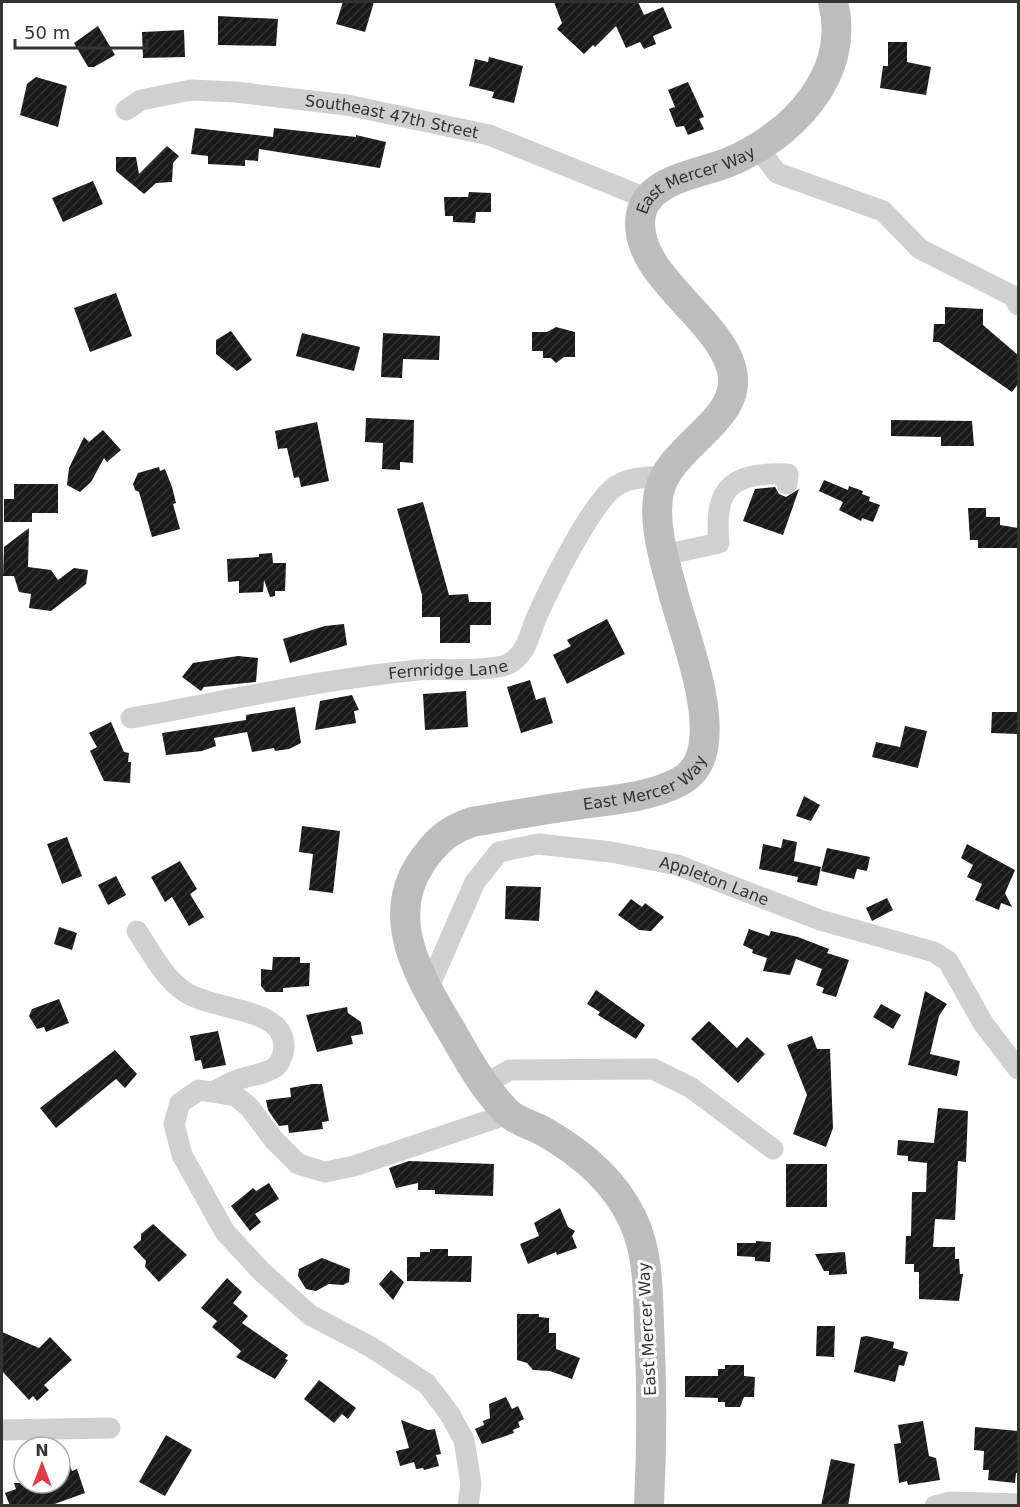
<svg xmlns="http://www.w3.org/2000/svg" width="1020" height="1507" viewBox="0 0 1020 1507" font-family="'DejaVu Sans',sans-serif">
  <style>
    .building { fill: url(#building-hatch) }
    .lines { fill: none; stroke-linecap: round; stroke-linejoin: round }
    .street { stroke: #d0d0d0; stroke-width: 21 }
    .secondary { stroke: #bdbdbd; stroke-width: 30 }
    .labels { text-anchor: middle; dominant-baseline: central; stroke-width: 6; stroke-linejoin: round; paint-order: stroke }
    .street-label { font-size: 16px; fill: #333; stroke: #fff }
  </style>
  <defs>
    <pattern id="building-hatch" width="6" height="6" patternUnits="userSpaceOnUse" patternTransform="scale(1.5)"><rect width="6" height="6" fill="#1a1a1a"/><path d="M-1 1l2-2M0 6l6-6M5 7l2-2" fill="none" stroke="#333"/></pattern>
  </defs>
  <rect width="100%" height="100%" fill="#fff"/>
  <g class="building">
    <polygon points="343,2 374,2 365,32 336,24"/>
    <polygon points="554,2 638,2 644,15 663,7 672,28 653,36 656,44 644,49 640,42 626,48 616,26 595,47 593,45 584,54 557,29 562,23"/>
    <polygon points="218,16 278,19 276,46 218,45"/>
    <polygon points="98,26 115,55 94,67 88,67 74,43"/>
    <polygon points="184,30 185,57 143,58 142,32"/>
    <polygon points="888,42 907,42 907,62 931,67 926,95 880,88 883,66 888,66"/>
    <polygon points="489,57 523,66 514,103 492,98 494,92 469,86 475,59 488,62"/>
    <polygon points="36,77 67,86 58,127 20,115 27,84"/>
    <polygon points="688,82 704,117 699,119 704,129 688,135 684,126 676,127 669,109 675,107 668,90"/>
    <polygon points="195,128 273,137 274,128 356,137 356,135 386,142 380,168 259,149 258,161 245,160 245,166 208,164 208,156 191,154"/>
    <polygon points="167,146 179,156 173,163 172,182 156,183 144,194 116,171 116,157 136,157 139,174"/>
    <polygon points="93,181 103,204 63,222 52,198"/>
    <polygon points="469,192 491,193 491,212 476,212 475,223 453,222 453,216 445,216 444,197 468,197"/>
    <polygon points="116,293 132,336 90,352 74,308"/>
    <polygon points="945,307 983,309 983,325 1018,355 1018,384 1012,392 939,342 933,342 934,324 945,324"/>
    <polygon points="556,327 575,332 575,357 564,357 556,363 551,358 543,358 543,351 532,351 532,332 547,332"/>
    <polygon points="231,331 252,360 237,371 216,354 216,340"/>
    <polygon points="302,333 360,347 354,371 296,356"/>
    <polygon points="383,333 440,336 439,360 403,359 402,378 381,377"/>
    <polygon points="366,418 414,420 413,463 400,462 400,470 382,469 383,443 365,442"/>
    <polygon points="891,420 972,421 974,446 941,446 941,437 891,436"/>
    <polygon points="317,422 329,481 301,487 299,477 294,478 287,448 278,449 275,431"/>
    <polygon points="103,430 121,450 107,462 104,458 91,482 80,492 67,485 69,468 84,437 89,442"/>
    <polygon points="159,467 160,471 165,469 172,487 176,503 173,504 180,529 152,537 139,492 135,490 133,484 138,473"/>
    <polygon points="824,480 848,490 849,486 863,491 862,494 870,497 869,501 880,505 873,522 862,518 861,521 839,510 843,502 819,491"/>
    <polygon points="14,484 58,484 58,513 32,513 32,522 4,522 4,499 14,499"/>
    <polygon points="775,487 779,494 786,497 799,489 783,535 743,521 755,489"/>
    <polygon points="423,502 449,595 468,594 469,602 491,602 491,625 470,625 470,643 440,643 440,617 422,617 422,595 397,509"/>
    <polygon points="968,508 986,508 986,517 1000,517 1000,525 1018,528 1018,548 978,548 978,540 970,540"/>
    <polygon points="29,528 28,567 51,570 58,580 74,568 88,570 86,584 51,611 29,608 31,594 19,592 14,576 3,576 4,547"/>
    <polygon points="272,553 273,563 286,563 285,591 275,591 275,596 270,597 264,580 263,592 239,593 239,581 228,582 227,559 259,557 259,554"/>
    <polygon points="607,619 625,654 567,684 553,655 571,646 567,640"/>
    <polygon points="344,624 347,645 290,663 283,639 325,626"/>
    <polygon points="238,656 258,658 256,682 204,687 201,691 182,677 193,663"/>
    <polygon points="530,680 536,700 545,697 553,723 521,733 507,687"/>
    <polygon points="466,691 468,727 425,730 423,694"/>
    <polygon points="352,695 359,710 354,711 356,723 315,730 320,701"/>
    <polygon points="295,707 301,743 289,749 275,751 274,748 252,752 247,732 214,738 216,746 202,751 166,755 162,733 246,720 246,715"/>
    <polygon points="992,712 1018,712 1018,734 991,733"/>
    <polygon points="111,722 124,752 129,753 128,762 131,762 130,783 104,781 90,751 97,747 89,733"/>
    <polygon points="905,726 927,731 918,768 872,757 876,742 900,747"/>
    <polygon points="804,796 820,805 811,821 796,816"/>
    <polygon points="302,826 340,831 333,893 309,890 313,854 299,852"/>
    <polygon points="67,837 82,876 62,884 47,844"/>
    <polygon points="783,839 797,842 794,861 821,867 817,886 797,882 798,877 759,869 763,844 781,848"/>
    <polygon points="967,844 1015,870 1005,893 1012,907 1001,903 999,910 975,900 982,884 967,877 973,865 961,858"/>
    <polygon points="827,848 870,857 867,871 857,869 854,879 821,871"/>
    <polygon points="180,861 197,889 190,894 204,917 189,926 172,897 165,902 151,877"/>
    <polygon points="116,876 126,895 108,905 98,885"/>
    <polygon points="506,886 541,887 539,921 505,919"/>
    <polygon points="887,898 893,910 872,921 866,908"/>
    <polygon points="631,899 642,907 645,903 664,917 651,931 639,930 618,915"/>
    <polygon points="59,927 77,933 72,950 54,944"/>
    <polygon points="749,929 769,936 771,931 798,937 829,949 827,953 849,960 836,997 822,993 824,988 816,985 822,969 796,959 790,975 763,971 767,958 752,953 753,950 743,945"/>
    <polygon points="273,957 300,957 300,963 310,963 309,986 283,988 283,992 266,992 261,986 261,969 272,970"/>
    <polygon points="596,990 645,1025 636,1039 598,1015 600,1012 587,1004"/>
    <polygon points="925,991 947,1004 939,1016 930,1054 960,1061 957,1076 908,1065"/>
    <polygon points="59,999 69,1023 46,1032 44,1027 37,1029 29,1016 32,1009"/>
    <polygon points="881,1004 901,1015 893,1029 873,1017"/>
    <polygon points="347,1007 348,1013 361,1022 363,1034 351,1036 353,1044 317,1052 306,1015"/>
    <polygon points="709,1021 737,1048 747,1037 765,1054 738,1083 691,1039"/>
    <polygon points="218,1031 226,1065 203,1069 201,1060 195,1061 190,1036"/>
    <polygon points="812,1036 817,1049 830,1049 833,1128 826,1147 793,1134 807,1095 787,1045"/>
    <polygon points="115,1050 137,1074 125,1088 116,1079 56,1128 40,1108"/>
    <polygon points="312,1084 322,1084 329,1121 322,1122 323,1129 289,1133 288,1125 279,1126 268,1110 266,1100 291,1097 290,1088"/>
    <polygon points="938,1108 968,1111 966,1162 958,1161 955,1220 935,1219 933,1247 955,1247 955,1259 959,1259 960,1274 963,1274 959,1301 919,1299 919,1272 914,1272 914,1264 905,1264 906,1236 911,1236 912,1192 926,1192 927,1163 908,1161 908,1156 897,1155 898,1140 934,1143"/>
    <polygon points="409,1161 494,1164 493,1196 435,1194 435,1190 418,1190 418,1183 396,1188 389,1168"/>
    <rect x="786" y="1164" width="41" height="43"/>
    <polygon points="269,1183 279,1199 255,1214 261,1222 250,1231 231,1206 253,1188 256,1191"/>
    <polygon points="560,1208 568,1227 575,1231 572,1236 577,1248 557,1255 556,1252 528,1264 520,1244 539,1236 534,1223"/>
    <polygon points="153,1224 187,1255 159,1282 145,1267 146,1261 133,1247 141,1240 141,1234"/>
    <polygon points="756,1241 771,1242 770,1262 755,1261 755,1257 737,1256 737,1243 756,1243"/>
    <polygon points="430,1249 448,1249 448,1256 472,1256 471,1282 407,1281 407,1257 420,1257 420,1252 430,1252"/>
    <polygon points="845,1252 847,1274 829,1275 829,1271 824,1271 815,1254"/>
    <polygon points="322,1258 350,1269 349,1282 343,1285 329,1284 316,1291 306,1289 298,1276 299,1269"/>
    <polygon points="391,1270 404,1282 393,1300 379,1284"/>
    <polygon points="227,1278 242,1292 233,1303 248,1316 242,1323 288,1355 285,1359 288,1360 275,1379 236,1357 241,1351 212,1327 217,1321 201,1308"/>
    <polygon points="517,1314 539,1314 539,1317 549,1318 549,1333 556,1333 556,1349 580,1358 572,1379 550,1371 533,1370 527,1363 517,1360"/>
    <polygon points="817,1326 835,1326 834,1357 816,1356"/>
    <polygon points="2,1332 39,1348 50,1337 72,1360 44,1385 49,1390 37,1401 33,1396 29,1400 2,1371"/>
    <polygon points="867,1336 894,1342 893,1348 908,1352 904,1366 899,1365 895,1382 854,1372 861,1337"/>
    <polygon points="725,1365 744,1365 744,1376 755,1377 754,1397 744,1397 740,1407 725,1407 725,1402 718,1402 718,1398 685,1397 685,1376 718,1376 718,1369 725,1369"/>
    <polygon points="319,1380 356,1408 348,1419 342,1414 334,1423 304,1399"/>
    <polygon points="506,1397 512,1409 518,1406 524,1419 518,1422 520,1427 513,1430 514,1433 482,1444 475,1429 484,1425 483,1421 490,1418 489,1404"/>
    <polygon points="401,1420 428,1430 435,1429 441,1454 436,1455 439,1466 424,1470 423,1468 416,1469 414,1462 400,1466 396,1451 409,1448"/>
    <polygon points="923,1421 929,1456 936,1458 940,1480 908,1485 907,1481 899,1483 894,1444 901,1443 898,1425"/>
    <polygon points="975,1427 1018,1431 1018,1473 1016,1473 1015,1483 988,1480 989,1470 983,1470 984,1451 974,1450"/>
    <polygon points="166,1435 192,1450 165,1496 139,1482"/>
    <polygon points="61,1444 72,1471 77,1469 85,1493 49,1506 10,1506 5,1493 16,1489 14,1483 60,1483"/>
    <polygon points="831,1459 855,1464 848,1506 821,1506"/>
  </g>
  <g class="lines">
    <g class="street">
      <path id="s1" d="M 126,110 L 141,100 L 191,90 L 235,92 L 347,105 L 489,135 L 648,199"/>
      <polyline points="758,148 777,173 883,211 920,249 1013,296 1018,305"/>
      <path d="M 664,555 L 719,543 C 713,486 733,472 788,474 L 787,484"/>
      <path id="s2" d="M 131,718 C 227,701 322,679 419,670 C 441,668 498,674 513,661 C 529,649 530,630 538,614 C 551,585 592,502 616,486 C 630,477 649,477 665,476"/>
      <path d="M 137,931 C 151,952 164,978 185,992 C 215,1012 286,1006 284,1048 C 283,1055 280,1064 274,1068 C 263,1075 252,1075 240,1079 C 231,1082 223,1087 215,1091"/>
      <path id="s3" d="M 428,989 L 475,882 L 499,852 L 538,844 L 611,852 L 677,865 L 820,920 L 934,952 L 948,961 L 983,1023 L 1018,1069"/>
      <polyline points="485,1084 510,1070 653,1069 690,1087 773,1149"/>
      <polyline points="2,1430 110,1428"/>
      <polyline points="468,1506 471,1484 464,1440 449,1413 427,1384 371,1347 310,1315 262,1272 225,1232 182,1155 174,1124 180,1103 199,1090 236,1096 250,1108 274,1140 298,1164 325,1172 354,1166 508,1114"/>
      <polyline points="935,1506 951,1502 1018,1504"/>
    </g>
    <path class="secondary" id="s4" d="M 649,1506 C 652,1445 652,1385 649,1324 C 648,1289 648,1250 632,1218 C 614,1180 580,1152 543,1131 C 532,1125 516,1121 507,1112 C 484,1089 467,1058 451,1030 C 421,980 383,919 421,863 C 435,842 448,830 472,822 C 507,816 541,810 576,805 C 609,800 648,798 679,782 C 689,777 698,767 701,756 C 715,713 686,639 674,596 C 666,565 652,525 659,492 C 670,443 747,420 731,367 C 716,315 630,272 641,214 C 648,179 701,173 727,163 C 791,137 852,75 833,2"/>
  </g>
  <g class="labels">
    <g class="street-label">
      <text stroke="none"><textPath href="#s1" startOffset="272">Southeast 47th Street</textPath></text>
      <text stroke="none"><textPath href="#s4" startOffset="1722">East Mercer Way</textPath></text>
      <text stroke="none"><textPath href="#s2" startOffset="321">Fernridge Lane</textPath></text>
      <text stroke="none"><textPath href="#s4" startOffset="984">East Mercer Way</textPath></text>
      <text stroke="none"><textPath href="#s3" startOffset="376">Appleton Lane</textPath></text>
      <text transform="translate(647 1329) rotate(-93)">East Mercer Way</text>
    </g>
  </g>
  <rect width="1020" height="1507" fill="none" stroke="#333333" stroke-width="6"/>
  <g transform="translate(42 1465)"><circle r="28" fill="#ffffff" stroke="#adadad" stroke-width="1.5"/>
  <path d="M0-4.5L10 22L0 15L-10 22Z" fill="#e63946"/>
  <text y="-9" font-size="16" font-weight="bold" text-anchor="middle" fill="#333333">N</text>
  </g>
  <path d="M15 39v9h132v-9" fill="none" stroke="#333333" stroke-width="3"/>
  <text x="24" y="39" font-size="18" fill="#333333" stroke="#ffffff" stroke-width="4.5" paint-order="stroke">50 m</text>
</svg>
